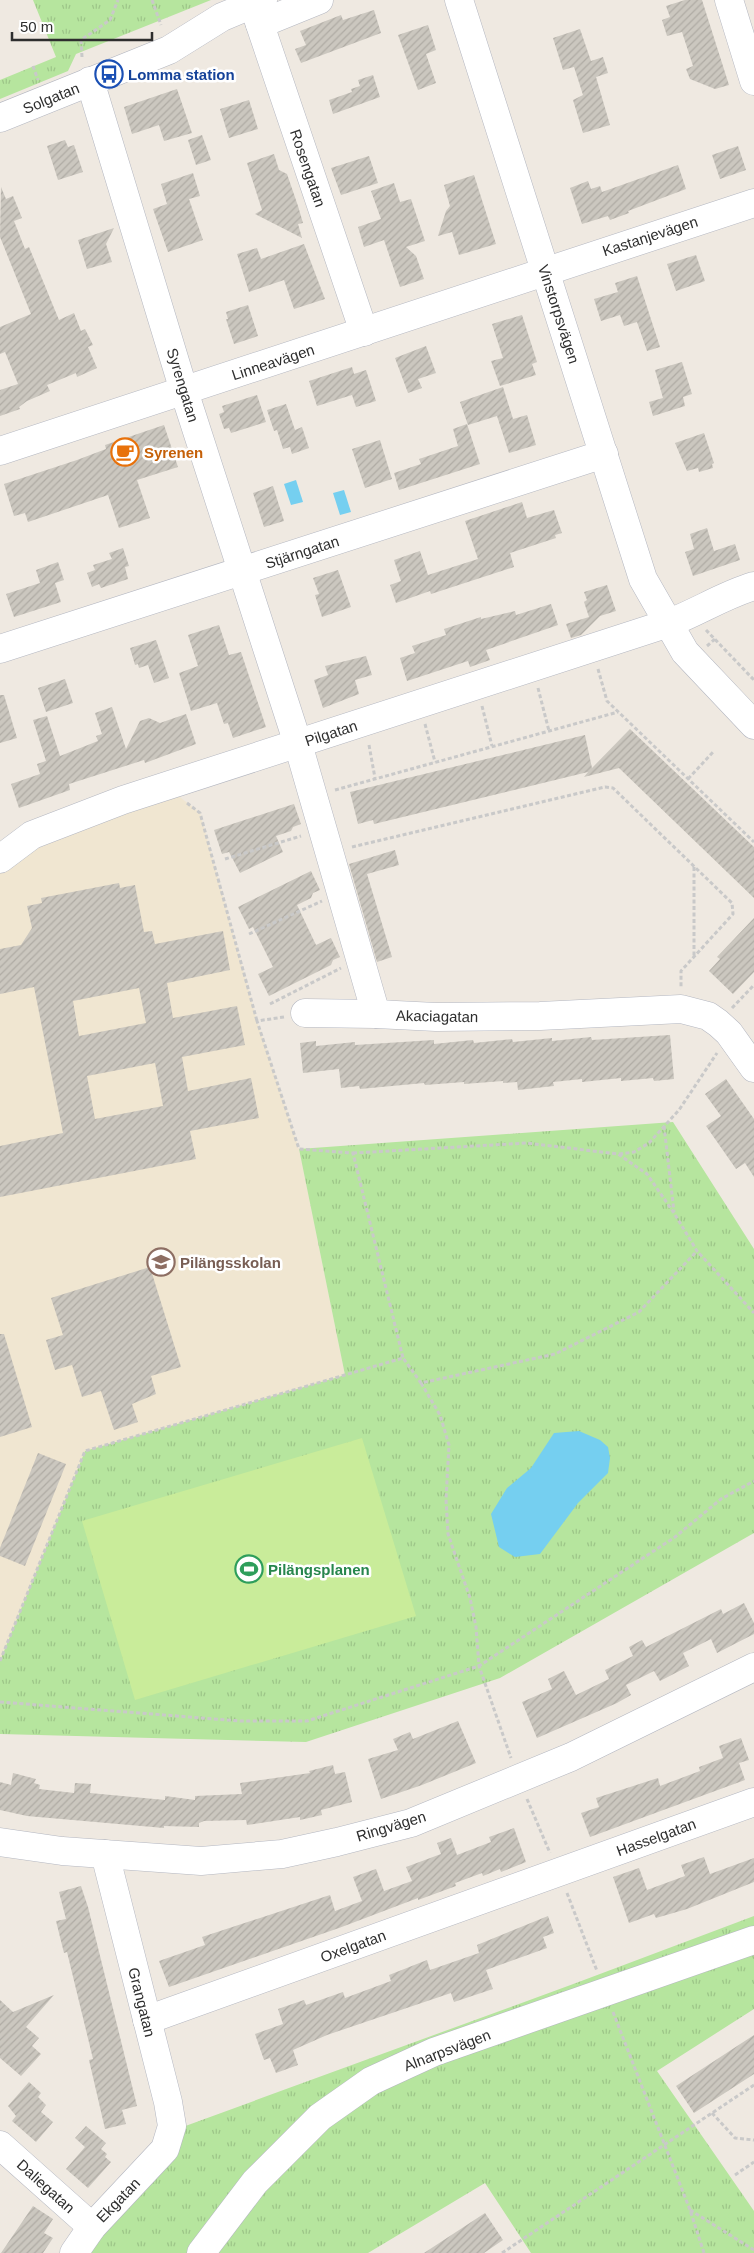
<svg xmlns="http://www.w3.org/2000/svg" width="754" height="2253" viewBox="0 0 754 2253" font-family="Helvetica,sans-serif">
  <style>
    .education { fill: #f0e6d1 }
    .park { fill: url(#park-tufts) }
    .pitch { fill: #c9ec9a }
    .water { fill: #75cff0 }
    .building { fill: url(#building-hatch); fill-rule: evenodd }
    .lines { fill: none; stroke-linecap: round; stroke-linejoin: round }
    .minor-casing { stroke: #b4b7c1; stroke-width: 29 }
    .path { stroke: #c9c9c9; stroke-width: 3; stroke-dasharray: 4 2.5; stroke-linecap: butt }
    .minor { stroke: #fff; stroke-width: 28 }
    .labels { text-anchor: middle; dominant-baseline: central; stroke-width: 5; stroke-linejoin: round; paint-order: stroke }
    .transit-label { font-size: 15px; font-weight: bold; fill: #164399; stroke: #fff; text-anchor: start }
    .street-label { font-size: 15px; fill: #2e2e2e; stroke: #fff }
    .food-label { font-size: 15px; font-weight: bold; fill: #c56008; stroke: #fff; text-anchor: start }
    .education-label { font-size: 15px; font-weight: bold; fill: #785e54; stroke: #fff; text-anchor: start }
    .leisure-label { font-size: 15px; font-weight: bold; fill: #27864d; stroke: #fff; text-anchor: start }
  </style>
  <defs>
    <pattern id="park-tufts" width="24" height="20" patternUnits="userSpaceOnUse" patternTransform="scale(1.25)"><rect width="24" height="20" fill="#b6e59e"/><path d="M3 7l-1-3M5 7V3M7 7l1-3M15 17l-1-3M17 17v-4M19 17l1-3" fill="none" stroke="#9dc588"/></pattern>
    <pattern id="building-hatch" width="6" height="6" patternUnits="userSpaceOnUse" patternTransform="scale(1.25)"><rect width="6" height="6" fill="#cbc7bf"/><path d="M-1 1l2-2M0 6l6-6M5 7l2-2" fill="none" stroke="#afaba4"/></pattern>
  </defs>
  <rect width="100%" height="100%" fill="#efe9e1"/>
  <polygon class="education" points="166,786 200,813 257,1021 299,1149 345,1375 86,1451 0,1661 0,859"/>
  <g class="park">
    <polygon points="33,0 211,0 76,54 68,71 0,99 0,80 56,57"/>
    <polygon points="673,1122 754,1249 754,1533 500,1678 306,1742 0,1734 0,1661 85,1451 345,1375 299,1149"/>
    <polygon points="754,1916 754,2009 657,2071 754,2211 754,2253 531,2253 485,2183 368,2253 62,2253 158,2136 576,1983"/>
  </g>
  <polygon class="pitch" points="362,1438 416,1616 135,1700 82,1521"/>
  <g class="water">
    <polygon points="296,480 303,502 291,505 284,484"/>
    <polygon points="344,490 351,512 340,515 333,493"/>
    <polygon points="579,1431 600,1440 608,1447 610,1458 608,1473 578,1503 540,1554 515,1557 499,1547 491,1514 507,1488 531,1468 554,1433"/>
  </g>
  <g class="building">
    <polygon points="685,0 702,0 729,85 715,89 690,79 686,69 693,66 682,32 667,36 662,20 670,17 666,6"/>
    <polygon points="374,10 381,33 301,63 295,49 306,45 300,31 341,15 343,20"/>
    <polygon points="428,25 436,50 426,54 436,83 418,90 398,35"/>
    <polygon points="580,29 591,61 603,57 608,73 596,77 610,125 583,133 573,100 583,95 574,67 563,70 553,38"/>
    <polygon points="373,75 380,97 333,114 329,100 352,92 351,89 360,86 358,80"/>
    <polygon points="177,89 192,133 164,141 159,125 132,134 124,107"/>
    <polygon points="249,100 258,129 229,138 220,109"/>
    <polygon points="202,135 211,160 196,165 188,140"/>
    <polygon points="65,140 68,147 74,145 83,172 58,180 47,146"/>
    <polygon points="738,146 746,170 720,179 712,155"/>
    <polygon points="274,154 279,170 287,174 298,206 303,223 298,224 302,238 255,214 262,210 247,163"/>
    <polygon points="369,156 378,183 341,195 331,168"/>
    <polygon points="678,165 686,189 628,211 629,213 610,220 608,216 582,224 570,188 588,181 591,189 600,186 602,192"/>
    <polygon points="193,173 200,196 189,199 203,240 168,252 153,209 167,204 161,184"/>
    <polygon points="474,175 496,244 459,255 452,232 438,236 446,211 450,206 444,185"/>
    <polygon points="394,183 400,202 411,199 425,241 406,247 416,256 424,279 400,287 384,240 364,247 358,227 381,219 371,191"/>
    <polygon points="1,187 6,199 13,196 22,218 14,221 25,249 29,247 59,320 74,313 81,331 85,329 93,345 88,347 97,368 77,377 76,373 47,385 50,391 27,401 19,407 20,409 0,416 0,390 18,384 5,352 0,354 0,327 31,314 0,237"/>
    <polygon points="114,228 106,244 112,262 87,269 78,240"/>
    <polygon points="304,244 325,299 294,309 284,280 249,292 237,254 257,248 261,259"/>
    <polygon points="696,255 705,281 676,291 667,264"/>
    <polygon points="637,276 660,347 647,351 637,322 624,326 620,315 601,321 594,299 618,292 615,283"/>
    <polygon points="248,305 258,336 234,344 226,319 228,319 226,312"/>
    <polygon points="522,315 537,362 532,364 536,375 500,386 491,361 503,358 492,324"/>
    <polygon points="426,346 436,373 418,379 422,388 408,393 395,358"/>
    <polygon points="682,362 692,394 683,397 685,406 653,416 649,402 663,398 655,370"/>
    <polygon points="352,367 354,374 366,370 376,401 356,407 352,395 317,406 309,381"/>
    <polygon points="503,387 513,419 527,415 536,445 509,453 497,416 468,425 460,402"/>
    <polygon points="257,395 266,422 231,433 229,428 224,429 219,414 224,412 222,406"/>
    <polygon points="286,404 295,430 302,427 309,448 292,454 290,447 283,449 277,430 274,431 267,410"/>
    <polygon points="467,424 480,464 399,490 394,473 421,464 419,459 458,446 453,429"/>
    <polygon points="164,425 178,467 137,480 150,518 119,528 108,495 28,522 25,513 14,516 4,484 77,460 106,449 105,445"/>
    <polygon points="704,433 714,463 712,464 713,468 699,472 698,468 687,471 675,443"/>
    <polygon points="380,440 392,479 365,488 352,449"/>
    <polygon points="273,486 284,521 264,527 253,493"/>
    <polygon points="522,502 527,518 554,510 562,533 555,535 556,538 510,553 514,567 431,594 430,591 396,603 390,585 401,581 394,560 420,551 428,575 478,559 465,521"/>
    <polygon points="707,528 714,551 735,544 740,560 693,576 685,552 694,549 690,534"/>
    <polygon points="123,548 129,566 125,567 128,579 101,588 99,584 92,587 87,573 95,570 93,565 112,559 109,553"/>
    <polygon points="58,562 64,580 55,583 61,602 14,617 6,594 40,583 36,570"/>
    <polygon points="338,570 351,607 322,617 315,595 319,594 313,578"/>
    <polygon points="607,585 616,611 600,616 581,635 571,638 566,624 589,617 584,602 587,600 584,592"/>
    <polygon points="551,604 558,625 486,650 490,660 470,667 468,661 407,681 400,658 415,653 412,646 446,635 444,629 481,617 481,619 515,611 516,615"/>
    <polygon points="219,625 229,655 241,652 266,727 233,738 228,723 224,724 217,703 191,711 179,673 198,666 188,635"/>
    <polygon points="156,640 169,678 154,683 148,665 139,668 138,664 135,665 130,648"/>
    <polygon points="366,656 372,675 355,680 359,694 323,708 314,680 328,675 325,666"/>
    <polygon points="65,679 73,703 46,712 38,688"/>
    <polygon points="0,695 4,695 17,738 0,743"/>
    <polygon points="112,707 126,749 140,721 149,718 160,723 186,714 196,744 145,763 144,760 69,784 70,790 19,808 11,784 40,774 37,764 46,761 33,720 47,716 60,756 98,741 96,736 102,734 95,713"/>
    <polygon points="630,729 754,847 754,898 619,768 584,777 588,772 374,824 373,820 358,824 350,792 585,735 592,768"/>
    <polygon points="294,804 301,824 293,827 291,831 276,836 283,852 240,873 229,852 222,854 214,830"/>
    <polygon points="395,850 399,865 367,874 392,957 377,962 349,864"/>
    <polygon points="311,871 320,890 313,893 311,898 297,905 316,945 331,938 340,957 333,960 331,965 269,996 258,974 273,967 253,927 249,929 238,907"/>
    <path d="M 119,883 L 120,888 L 135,885 L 144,932 L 152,931 L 155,944 L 223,931 L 230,970 L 167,983 L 173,1018 L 237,1006 L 245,1045 L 182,1057 L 188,1091 L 251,1078 L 259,1118 L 190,1131 L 196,1159 L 0,1197 L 0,1146 L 63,1133 L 34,987 L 0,994 L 0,949 L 21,945 L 32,928 L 27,906 L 42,903 L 41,898 ZM 139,988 L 146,1023 L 79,1036 L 73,1001 ZM 155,1063 L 163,1106 L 95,1119 L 87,1076 Z"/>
    <polygon points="754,918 754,972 733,994 709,971 720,959 717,957"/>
    <polygon points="670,1035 674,1079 654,1081 653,1078 621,1081 621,1078 582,1082 582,1079 553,1082 554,1086 518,1090 517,1082 503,1083 503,1081 464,1084 464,1082 425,1085 424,1083 360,1089 359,1086 341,1088 339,1069 303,1073 300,1043 316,1041 316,1046 355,1042 355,1045 434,1040 434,1044 473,1040 474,1043 512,1039 513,1042 552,1038 552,1041 591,1037 592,1040"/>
    <polygon points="726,1079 754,1119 754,1177 745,1163 736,1169 706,1126 721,1116 705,1094"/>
    <polygon points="150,1267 181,1367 151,1376 156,1394 132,1404 138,1422 114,1430 101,1391 82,1397 72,1365 55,1370 46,1340 63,1335 51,1298"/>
    <polygon points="0,1334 4,1334 32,1427 0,1437"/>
    <polygon points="38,1453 66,1464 25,1566 0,1556 0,1548"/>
    <polygon points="744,1603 754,1623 754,1634 717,1653 711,1639 683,1653 689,1666 660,1681 654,1671 626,1685 631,1695 617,1703 537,1738 522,1702 552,1689 548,1679 564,1671 576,1695 609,1679 605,1670 633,1656 629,1647 642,1640 646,1647 721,1609 723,1614"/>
    <polygon points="458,1721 476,1763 422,1785 381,1799 368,1759 398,1750 393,1739 410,1732 413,1739"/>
    <polygon points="741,1738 749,1760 739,1763 745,1780 590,1837 581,1813 599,1807 596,1798 658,1778 660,1786 700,1771 699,1767 723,1758 719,1746"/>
    <polygon points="333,1765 335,1774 345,1772 352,1802 321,1810 322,1815 300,1820 300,1817 247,1825 246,1820 204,1821 199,1823 199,1827 164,1826 164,1828 27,1816 0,1810 0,1782 11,1785 13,1773 36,1779 34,1783 40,1785 39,1789 74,1793 75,1783 91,1784 90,1793 165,1800 165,1796 195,1800 195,1796 242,1794 240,1783 310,1773 309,1771"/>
    <polygon points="514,1828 526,1862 501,1872 500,1869 483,1876 482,1873 455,1883 456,1886 418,1900 418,1898 339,1928 169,1987 159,1961 205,1945 202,1937 330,1895 335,1911 362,1901 353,1877 376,1869 384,1891 412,1881 406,1867 441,1854 437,1843 451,1838 457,1855 491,1842 489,1837"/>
    <polygon points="704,1857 710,1874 754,1858 754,1882 687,1909 656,1918 654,1914 629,1923 613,1877 639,1868 647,1890 685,1876 681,1865"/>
    <polygon points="81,1886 88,1907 137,2106 122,2110 126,2124 105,2129 89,2060 93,2059 67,1952 64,1953 56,1921 66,1919 59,1892"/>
    <polygon points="548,1916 554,1933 543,1937 547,1948 486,1970 493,1989 454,2002 451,1993 327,2035 293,2050 298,2065 276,2073 270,2058 264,2060 255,2034 283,2024 278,2009 304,2000 306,2005 343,1992 345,1998 391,1981 389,1975 427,1960 430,1970 479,1953 477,1945"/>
    <polygon points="54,1995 26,2027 39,2038 32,2046 41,2054 21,2076 0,2058 0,2000 13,2012"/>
    <polygon points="754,2035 754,2074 694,2113 676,2086"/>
    <polygon points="29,2082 41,2093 38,2097 46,2105 41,2112 53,2122 36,2142 12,2121 16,2116 8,2106"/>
    <polygon points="86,2126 106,2143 101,2149 107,2154 105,2157 111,2162 88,2188 66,2169 85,2147 75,2138"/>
    <polygon points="33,2206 53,2219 44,2233 53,2238 43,2253 1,2253"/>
    <polygon points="485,2213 503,2240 484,2253 424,2253"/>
  </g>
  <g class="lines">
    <g class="minor-casing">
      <g id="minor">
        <polyline points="459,0 643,579 685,652 754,725"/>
        <polyline points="729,0 754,81"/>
        <polyline points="253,4 364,332"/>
        <polyline points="260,24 319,0"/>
        <polyline points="90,81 184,391 298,744 376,1014 436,1017 540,1016 681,1009 708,1016 718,1023 729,1033 754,1068"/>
        <polyline points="0,118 169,50 222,17 263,0"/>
        <polyline points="0,451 754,203"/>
        <polyline points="0,649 604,454"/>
        <path d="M 0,859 L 32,835 L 123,800 L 669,623 C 698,612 724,595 754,586"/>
        <polyline points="305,1013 376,1014"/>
        <polyline points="0,1842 62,1851 201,1861 282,1854 337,1842 411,1823 571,1757 754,1667"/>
        <polyline points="147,2020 754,1802"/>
        <polyline points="0,2145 92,2227"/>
        <polyline points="74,2253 92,2227 165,2149 172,2126 168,2102 105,1854"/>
        <polyline points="201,2253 255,2182 320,2117 371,2081 434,2052 754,1940"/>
      </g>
    </g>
    <g class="path">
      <polyline points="152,0 161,25"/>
      <polyline points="82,57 81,40 110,20 118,0"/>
      <polyline points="33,66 38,80"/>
      <polyline points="706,630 754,680"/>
      <polyline points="707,646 715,639"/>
      <polyline points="598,669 607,701 754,842"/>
      <polyline points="538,688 549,731"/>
      <polyline points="482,706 492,746"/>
      <polyline points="425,724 435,762"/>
      <polyline points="369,745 375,778"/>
      <polyline points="688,779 713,752"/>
      <polyline points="335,790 618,712"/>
      <polyline points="187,803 200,813 257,1021"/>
      <polyline points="352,847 605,787 613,788 732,903 733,914 681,971 681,988"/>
      <polyline points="225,859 301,836"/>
      <polyline points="694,867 694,956"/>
      <polyline points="249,934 322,901"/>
      <polyline points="270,1004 341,968"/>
      <polyline points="732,1008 754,985"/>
      <polyline points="284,1017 257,1021 299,1149 353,1153 403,1358"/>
      <polyline points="664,1126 674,1212"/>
      <polyline points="353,1153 527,1143 618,1154 647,1174 674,1213 697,1251 754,1313"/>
      <polyline points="619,1154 634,1152 649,1143 679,1110 717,1053"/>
      <polyline points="421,1383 440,1415 449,1445 446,1499 448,1534 470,1598 476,1627 479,1666 511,1758"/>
      <polyline points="0,1661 85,1451 403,1358 421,1383 555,1354 639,1312 697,1251"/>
      <polyline points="0,1702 240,1721 307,1721 479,1666 675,1537 721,1499 754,1481"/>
      <polyline points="527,1799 550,1853"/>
      <polyline points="567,1893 597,1971"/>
      <polyline points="613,2012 690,2210 704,2253"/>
      <polyline points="712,2113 735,2138 754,2140"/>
      <polyline points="735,2175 754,2162"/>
      <polyline points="690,2210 754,2250"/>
      <polyline points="502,2253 754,2085"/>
    </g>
    <use href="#minor" class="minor"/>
  </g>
  <defs>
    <g id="bus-ring" transform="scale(1.4375)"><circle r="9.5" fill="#fff" stroke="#1a4fb4" stroke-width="1.5"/><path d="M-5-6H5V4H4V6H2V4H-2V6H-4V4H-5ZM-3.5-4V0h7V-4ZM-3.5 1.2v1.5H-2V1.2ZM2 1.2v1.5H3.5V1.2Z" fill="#1a4fb4"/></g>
    <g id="cafe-ring" transform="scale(1.4375)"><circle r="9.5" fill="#fff" stroke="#e8710a" stroke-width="1.5"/><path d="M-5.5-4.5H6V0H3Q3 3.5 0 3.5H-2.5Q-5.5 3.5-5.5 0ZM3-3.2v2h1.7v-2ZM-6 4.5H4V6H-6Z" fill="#e8710a"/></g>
    <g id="school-ring" transform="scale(1.4375)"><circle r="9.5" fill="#fff" stroke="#8d6e63" stroke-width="1.5"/><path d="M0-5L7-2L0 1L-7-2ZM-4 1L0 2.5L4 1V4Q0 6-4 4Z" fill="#8d6e63"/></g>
    <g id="stadium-ring" transform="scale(1.4375)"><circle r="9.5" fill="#fff" stroke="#2e9e5b" stroke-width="1.5"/><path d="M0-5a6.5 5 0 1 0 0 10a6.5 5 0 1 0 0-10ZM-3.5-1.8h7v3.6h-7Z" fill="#2e9e5b"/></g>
  </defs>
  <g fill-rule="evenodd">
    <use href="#bus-ring" x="109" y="74"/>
    <use href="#cafe-ring" x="125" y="452"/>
    <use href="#school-ring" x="161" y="1262"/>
    <use href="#stadium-ring" x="249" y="1569"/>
  </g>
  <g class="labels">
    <g class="transit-label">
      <text x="128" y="74">Lomma station</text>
    </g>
    <g class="street-label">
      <text transform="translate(51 98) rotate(-22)">Solgatan</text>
      <text transform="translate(308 168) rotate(71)">Rosengatan</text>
      <text transform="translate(650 236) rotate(-18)">Kastanjevägen</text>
      <text transform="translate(559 314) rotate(72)">Vinstorpsvägen</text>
      <text transform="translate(273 362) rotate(-18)">Linneavägen</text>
      <text transform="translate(183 385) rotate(73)">Syrengatan</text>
      <text transform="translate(302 552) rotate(-18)">Stjärngatan</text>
      <text transform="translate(331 733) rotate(-18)">Pilgatan</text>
      <text transform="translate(437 1016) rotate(1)">Akaciagatan</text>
      <text transform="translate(391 1826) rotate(-17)">Ringvägen</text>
      <text transform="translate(656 1837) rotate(-20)">Hasselgatan</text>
      <text transform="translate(353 1946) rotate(-20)">Oxelgatan</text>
      <text transform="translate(142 2002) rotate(76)">Grangatan</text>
      <text transform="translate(447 2050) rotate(-21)">Alnarpsvägen</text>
      <text transform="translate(46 2186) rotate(42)">Daliegatan</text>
      <text transform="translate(118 2200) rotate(-46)">Ekgatan</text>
    </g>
    <g class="food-label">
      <text x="144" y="452">Syrenen</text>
    </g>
    <g class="education-label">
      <text x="180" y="1262">Pilängsskolan</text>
    </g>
    <g class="leisure-label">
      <text x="268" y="1569">Pilängsplanen</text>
    </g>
  </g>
  <path d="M12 32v8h140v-8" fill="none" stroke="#2e2e2e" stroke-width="2.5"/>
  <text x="20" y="32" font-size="15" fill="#2e2e2e" stroke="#ffffff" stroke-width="4" paint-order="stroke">50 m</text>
</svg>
